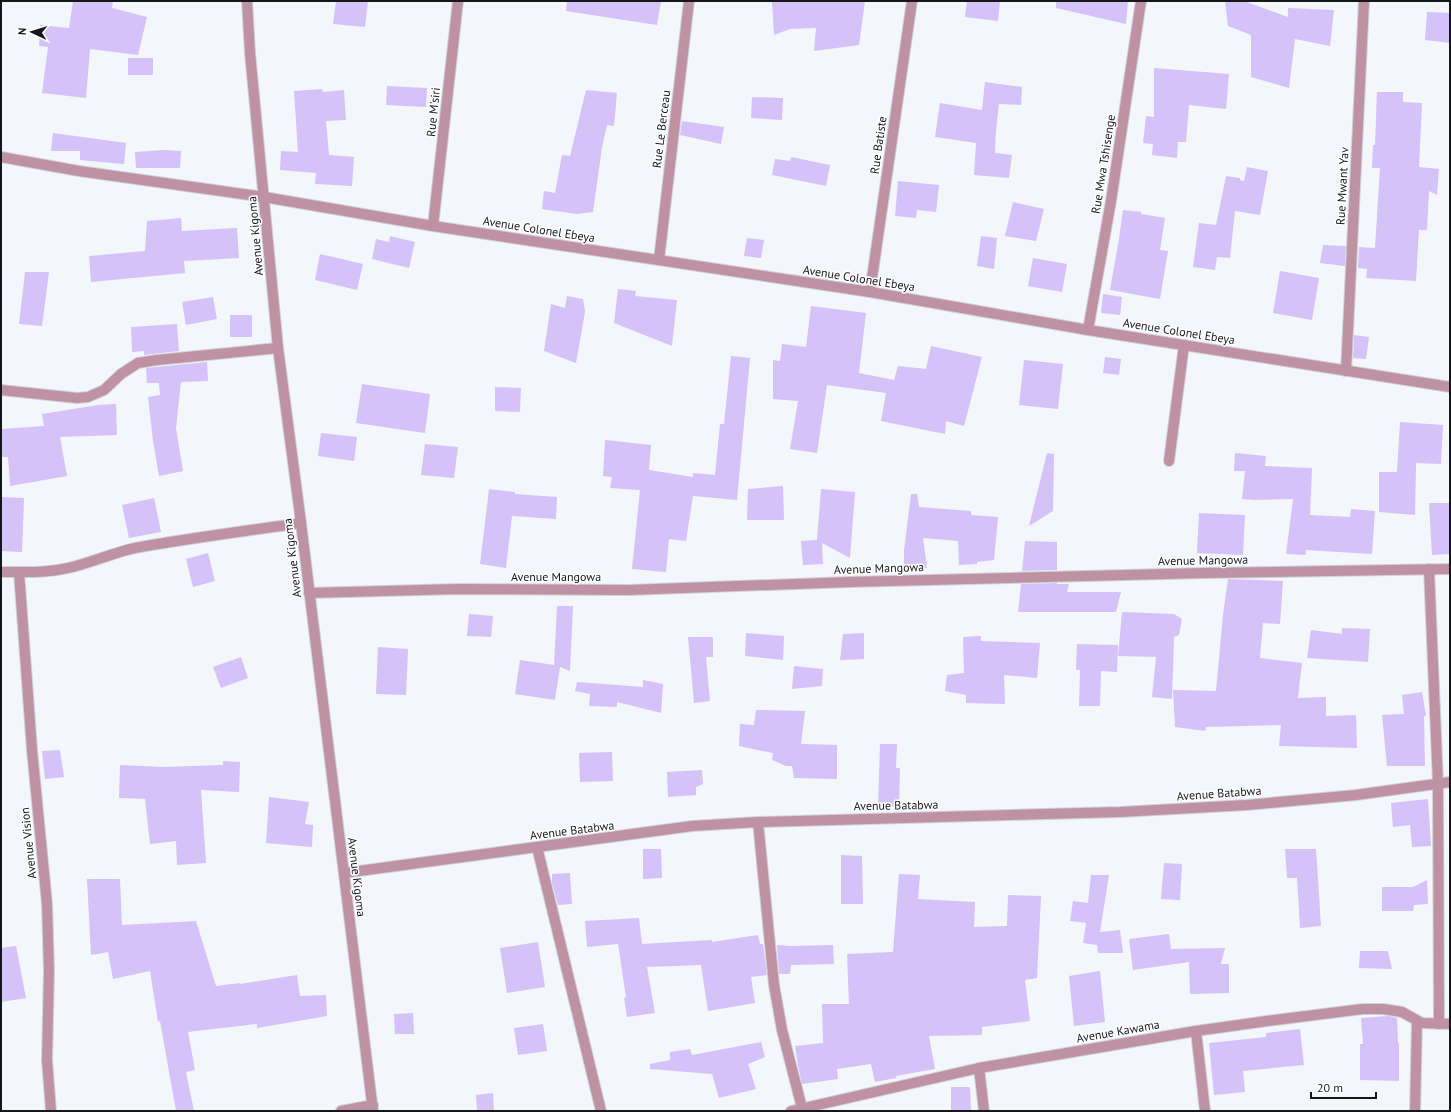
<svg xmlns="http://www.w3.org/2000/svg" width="1451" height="1112" viewBox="0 0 1451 1112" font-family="'PT Sans',sans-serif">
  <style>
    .building { fill: #d4c2f8 }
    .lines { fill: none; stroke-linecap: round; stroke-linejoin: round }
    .street-casing { stroke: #cfd2d7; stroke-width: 12 }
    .street { stroke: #be92a3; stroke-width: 10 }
    .labels { text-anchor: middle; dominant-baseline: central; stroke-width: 3; stroke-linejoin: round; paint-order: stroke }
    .street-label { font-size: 12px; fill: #151618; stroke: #fff }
  </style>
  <rect width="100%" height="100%" fill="#f3f6fb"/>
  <g class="building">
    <polygon points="73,1 113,1 112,8 147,17 138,55 90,49 86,98 42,93 48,47 39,46 40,25 69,28"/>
    <polygon points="336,1 368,1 365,27 333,24"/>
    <polygon points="567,1 661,1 657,25 566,11"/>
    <polygon points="772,1 865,1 859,45 814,51 816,28 790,29 774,35"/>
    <polygon points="967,1 1000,1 998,21 965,17"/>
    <polygon points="1056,1 1128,1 1126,24 1056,8"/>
    <polygon points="1225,1 1244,1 1288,17 1288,8 1334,10 1330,46 1295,39 1289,88 1251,77 1251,35 1228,26"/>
    <polygon points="1427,12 1450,13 1450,43 1425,40"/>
    <rect x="128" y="58" width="25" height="17"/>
    <polygon points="1154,68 1229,74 1226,109 1189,105 1186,142 1178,142 1177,158 1152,155 1153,144 1143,143 1146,116 1154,117"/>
    <polygon points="985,82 1022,87 1021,105 999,104 996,130 995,153 1012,155 1009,178 974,175 976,143 935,137 940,103 982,110"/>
    <polygon points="387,86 427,88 426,107 386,105"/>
    <polygon points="322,89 323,92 344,90 346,120 326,121 329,155 354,157 352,186 315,184 316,173 280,170 281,151 298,152 294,91"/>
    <polygon points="586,90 617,93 614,126 607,125 602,147 593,212 577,214 542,209 544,191 555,193 562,155 570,156"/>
    <polygon points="1377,92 1403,92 1403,102 1422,103 1419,167 1439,169 1437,195 1429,191 1427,230 1419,230 1416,281 1366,278 1367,269 1358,268 1359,247 1375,248 1380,168 1372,168 1373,145 1375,145"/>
    <polygon points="752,97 783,98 782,120 751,118"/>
    <polygon points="682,121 724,127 721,144 680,135"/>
    <polygon points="53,133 126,143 124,164 80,160 80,151 51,151"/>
    <polygon points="165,150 181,151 180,168 136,168 135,152"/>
    <polygon points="791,157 830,165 826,186 772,175 775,159 790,161"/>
    <polygon points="1247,167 1268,171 1260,215 1235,211 1230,258 1217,257 1215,270 1193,267 1199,223 1216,225 1226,176 1240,178 1240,180 1244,181"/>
    <polygon points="898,181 939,185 936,212 917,210 916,218 895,216"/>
    <polygon points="1013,202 1044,209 1036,241 1005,236"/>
    <polygon points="1123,210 1141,212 1141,214 1165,218 1160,250 1168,251 1160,299 1110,290 1119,239"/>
    <polygon points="181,218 182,231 237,228 239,258 184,261 185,273 91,282 89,256 145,251 147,221"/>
    <polygon points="390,236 415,242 409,268 372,259 376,239 389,242"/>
    <polygon points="981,236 997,238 994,269 977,266"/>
    <polygon points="747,238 764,240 761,258 744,256"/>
    <polygon points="1323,245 1346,246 1345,266 1320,263"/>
    <polygon points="320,254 363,264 357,290 315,280"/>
    <polygon points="1033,258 1067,264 1062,292 1028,286"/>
    <polygon points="1280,271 1319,278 1312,320 1273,313"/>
    <polygon points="25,272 49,272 42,326 19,324"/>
    <polygon points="618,289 636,291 635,296 677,300 672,346 614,323"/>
    <polygon points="1103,294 1122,297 1120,315 1101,313"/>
    <polygon points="567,296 583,299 585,312 576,363 544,351 551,304 565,308"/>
    <polygon points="213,297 217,319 186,325 182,302"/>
    <polygon points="811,306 866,313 859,373 894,380 898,366 926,369 931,346 982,357 964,426 946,421 945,434 881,421 886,393 827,385 817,453 790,449 798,401 773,399 773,360 780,361 782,344 806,347"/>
    <rect x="230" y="315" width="22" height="22"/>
    <polygon points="177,324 179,351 144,355 144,351 132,352 131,327"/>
    <polygon points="1354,335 1369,337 1366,359 1353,358"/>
    <polygon points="731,356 750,358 737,500 693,496 686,541 669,539 666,572 632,569 640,490 610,488 612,477 603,476 605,440 651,445 649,470 693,477 693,473 715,475 720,424 724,424"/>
    <polygon points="1105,357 1121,359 1119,375 1103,373"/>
    <polygon points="1024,360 1063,364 1058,409 1019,405"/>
    <polygon points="207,362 208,381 181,382 176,428 183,471 159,476 153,441 148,397 160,395 159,383 147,383 146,368"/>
    <polygon points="362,384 430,394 425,433 356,423"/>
    <polygon points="495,387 521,388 520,412 495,411"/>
    <polygon points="116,404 117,435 60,437 67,476 10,486 8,457 1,457 1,429 44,426 42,414 98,405"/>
    <polygon points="1400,422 1443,425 1441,464 1416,463 1415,515 1379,512 1379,472 1397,472"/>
    <polygon points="321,433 357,437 354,461 318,456"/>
    <polygon points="425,444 458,447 454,478 421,475"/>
    <polygon points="1047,453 1054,454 1053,511 1029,526"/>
    <polygon points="1235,453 1266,456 1265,466 1312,468 1310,515 1350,517 1351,509 1375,511 1372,554 1306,550 1306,555 1286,554 1293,499 1254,500 1242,499 1245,471 1234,471"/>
    <polygon points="783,486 784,520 747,520 748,489"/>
    <polygon points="489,489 515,492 515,494 557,497 556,519 512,516 506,568 480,564"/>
    <polygon points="821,489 855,492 850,558 822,543 823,564 803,565 801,541 817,540"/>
    <polygon points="911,494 917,494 919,507 971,511 971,515 998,517 994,560 977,562 977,564 959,565 958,541 923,538 927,568 904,570 904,551"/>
    <polygon points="1,497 24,498 22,552 1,551"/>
    <polygon points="154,498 161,532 129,538 122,505"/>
    <polygon points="1429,503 1450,503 1450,554 1432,555"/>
    <polygon points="1199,513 1245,515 1243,555 1197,553"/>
    <polygon points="1025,541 1057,542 1057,570 1022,571"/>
    <polygon points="208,553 215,581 193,587 186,559"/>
    <polygon points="1228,579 1283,581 1280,624 1263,623 1260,658 1302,663 1298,698 1326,697 1326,716 1356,715 1357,748 1279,746 1281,725 1206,727 1205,731 1175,727 1173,690 1216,691 1223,615"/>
    <polygon points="1057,583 1057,584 1069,584 1067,592 1121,592 1116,612 1018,612 1021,584"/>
    <polygon points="557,606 573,606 570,671 560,667 555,700 515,694 520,660 554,665"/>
    <polygon points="1122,612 1174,614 1182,619 1179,635 1174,637 1172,699 1152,697 1156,657 1118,656"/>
    <polygon points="469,614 493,616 491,637 467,636"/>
    <polygon points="1342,628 1370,629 1368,662 1307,658 1311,630 1342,634"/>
    <polygon points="746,633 784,636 783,660 745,656"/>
    <polygon points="864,633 864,659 840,660 843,634"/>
    <polygon points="981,636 981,641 1040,643 1037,678 1004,675 1005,704 966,703 966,695 945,691 947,675 964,673 963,637"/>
    <polygon points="688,637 713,637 713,657 706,657 710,701 694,703"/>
    <polygon points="1077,644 1118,645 1117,672 1101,671 1100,706 1079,706 1080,670 1076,670"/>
    <polygon points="378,647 408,649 406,695 376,694"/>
    <polygon points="241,657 248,678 221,688 213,667"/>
    <polygon points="794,666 823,669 822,686 792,689"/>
    <polygon points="643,680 663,684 661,713 617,702 617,707 589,706 590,694 575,691 577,682 643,687"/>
    <polygon points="1422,692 1426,716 1424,716 1425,766 1387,766 1382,715 1404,714 1402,695"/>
    <polygon points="756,710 805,711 801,744 837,745 837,779 794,778 792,766 786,766 772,760 773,753 739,746 740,724 754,725"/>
    <polygon points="880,744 897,744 896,768 900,768 899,807 878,806"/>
    <polygon points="60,750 64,777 45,779 42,751"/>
    <polygon points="612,752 613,781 580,782 579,753"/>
    <polygon points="223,761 240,762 239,792 201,790 206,863 177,865 176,841 150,844 145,799 119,798 120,765 164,767 223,765"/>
    <polygon points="702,770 703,784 696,787 696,795 668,797 667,772"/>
    <polygon points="269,797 309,802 305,824 313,825 312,847 266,843"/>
    <polygon points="1428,799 1431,846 1412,847 1410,825 1393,827 1391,803"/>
    <polygon points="643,849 661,849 662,878 643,879"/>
    <polygon points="1285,849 1316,849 1321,926 1300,928 1297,878 1287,878"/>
    <polygon points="841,855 862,856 863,904 841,904"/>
    <polygon points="1164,863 1182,864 1180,900 1161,899"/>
    <polygon points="570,873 572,904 558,905 552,883 552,874"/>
    <polygon points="899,874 920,875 918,899 975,902 974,927 1007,926 1008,895 1041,896 1037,978 1025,980 1030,1021 982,1027 982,1035 929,1036 935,1069 896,1076 896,1078 875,1082 871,1064 837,1069 838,1079 802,1084 798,1065 795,1046 823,1043 822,1004 849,1004 847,954 893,952"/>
    <polygon points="1091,875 1109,875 1100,932 1120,930 1123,953 1098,953 1097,945 1083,943 1086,923 1070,921 1073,901 1088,903"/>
    <polygon points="87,879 120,879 122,925 196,921 216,986 240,983 240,984 297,975 300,996 326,995 327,1016 257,1028 257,1024 188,1032 195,1070 186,1072 194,1111 176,1111 160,1021 158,1022 150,971 113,979 108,952 91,955"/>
    <polygon points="1427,880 1428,904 1414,905 1413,911 1382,911 1382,887 1413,887"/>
    <polygon points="639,918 642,944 712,940 712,942 758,935 760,944 763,944 767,975 751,977 755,1003 708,1011 701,965 647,967 655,1013 627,1017 624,998 626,997 618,944 587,947 585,921"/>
    <polygon points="1169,934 1171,949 1225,948 1221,964 1229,964 1229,993 1190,994 1189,962 1133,970 1129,939"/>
    <polygon points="538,942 545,987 507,993 500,948"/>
    <polygon points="777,945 790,946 833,945 834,964 791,965 790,974 779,974"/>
    <polygon points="16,946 26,998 1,1002 1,948"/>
    <polygon points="1360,951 1388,951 1392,969 1359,968"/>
    <polygon points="1100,971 1105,1022 1074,1026 1069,976"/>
    <polygon points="413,1013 414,1034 395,1034 394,1014"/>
    <polygon points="1388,1016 1397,1018 1398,1043 1399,1043 1399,1081 1360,1080 1360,1044 1363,1044 1361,1018"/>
    <polygon points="543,1024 547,1051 518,1055 514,1028"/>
    <polygon points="1300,1029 1304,1065 1243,1071 1245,1092 1214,1095 1209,1043 1266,1037 1266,1033"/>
    <polygon points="761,1042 765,1057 748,1064 756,1089 719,1098 712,1074 650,1069 650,1064 670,1060 670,1052 690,1049 692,1055"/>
    <polygon points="951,1087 970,1087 971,1111 951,1111"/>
    <polygon points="493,1093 494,1111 477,1111 476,1095"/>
  </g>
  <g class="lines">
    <g class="street-casing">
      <g id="street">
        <polyline points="247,1 250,53 278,348 301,523 373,1111"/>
        <polyline points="1,157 79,171 264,197 433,226 870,292 1088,330 1450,387"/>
        <polyline points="433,226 458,1"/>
        <polyline points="659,260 689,1"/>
        <polyline points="870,292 912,1"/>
        <polyline points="1088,330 1111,201 1141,1"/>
        <polyline points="1346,371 1364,1"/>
        <polyline points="1,390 77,398 88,397 104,390 121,374 138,363 157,360 278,348"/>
        <polyline points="1169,461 1184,345"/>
        <polyline points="1429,569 1438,783 1439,1024"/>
        <path d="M 1,572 C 23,572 46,573 68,568 C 91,563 112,553 135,548 C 190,538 246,531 301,523"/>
        <polyline points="19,572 32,750 47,904 49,971 47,1060 51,1111"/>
        <polyline points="309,593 458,589 629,590 850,582 1205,573 1450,569"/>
        <polyline points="758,822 774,985 782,1030 802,1108"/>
        <polyline points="537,847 601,1111"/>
        <polyline points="344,873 692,826 758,822 1120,812 1247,805 1356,795 1450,782"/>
        <polyline points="1196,1031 1205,1111"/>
        <polyline points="979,1068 984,1111"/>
        <polyline points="341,1111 373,1105"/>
        <polyline points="791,1111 979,1068 1196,1031 1267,1021 1363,1009 1383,1009 1402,1012 1422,1023 1450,1024"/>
        <polyline points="1415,1111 1417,1021"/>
      </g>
    </g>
    <use href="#street" class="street"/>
  </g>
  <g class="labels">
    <g class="street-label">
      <text transform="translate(433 112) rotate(-84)">Rue M'siri</text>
      <text transform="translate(661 129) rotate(-83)">Rue Le Berceau</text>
      <text transform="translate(878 145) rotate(-82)">Rue Batiste</text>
      <text transform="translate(1103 164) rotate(-81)">Rue Mwa Tshisenge</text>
      <text transform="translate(1342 186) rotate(-87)">Rue Mwant Yav</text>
      <text transform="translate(539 229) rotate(9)">Avenue Colonel Ebeya</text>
      <text transform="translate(255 236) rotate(-95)">Avenue Kigoma</text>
      <text transform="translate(859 278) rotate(9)">Avenue Colonel Ebeya</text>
      <text transform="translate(1179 331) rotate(9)">Avenue Colonel Ebeya</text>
      <text transform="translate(292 558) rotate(-97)">Avenue Kigoma</text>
      <text transform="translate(1203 560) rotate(-1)">Avenue Mangowa</text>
      <text transform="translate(879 568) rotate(-2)">Avenue Mangowa</text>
      <text x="556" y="576">Avenue Mangowa</text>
      <text transform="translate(1219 793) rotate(-4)">Avenue Batabwa</text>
      <text transform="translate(896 805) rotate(-1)">Avenue Batabwa</text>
      <text transform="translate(572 830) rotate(-7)">Avenue Batabwa</text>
      <text transform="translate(28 843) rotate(-96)">Avenue Vision</text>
      <text transform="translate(357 877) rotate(83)">Avenue Kigoma</text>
      <text transform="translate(1118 1031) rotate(-10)">Avenue Kawama</text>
    </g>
  </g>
  <rect width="1451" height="1112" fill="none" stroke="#151618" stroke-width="4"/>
  <g transform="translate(32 32) rotate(274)" stroke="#ffffff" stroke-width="3" paint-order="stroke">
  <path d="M0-3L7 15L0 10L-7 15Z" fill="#151618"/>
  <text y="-6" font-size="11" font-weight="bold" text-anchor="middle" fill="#151618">N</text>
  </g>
  <path d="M1311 1092v6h65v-6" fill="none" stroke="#151618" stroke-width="2"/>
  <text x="1317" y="1092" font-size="12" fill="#151618" stroke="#ffffff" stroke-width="3" paint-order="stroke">20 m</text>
</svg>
